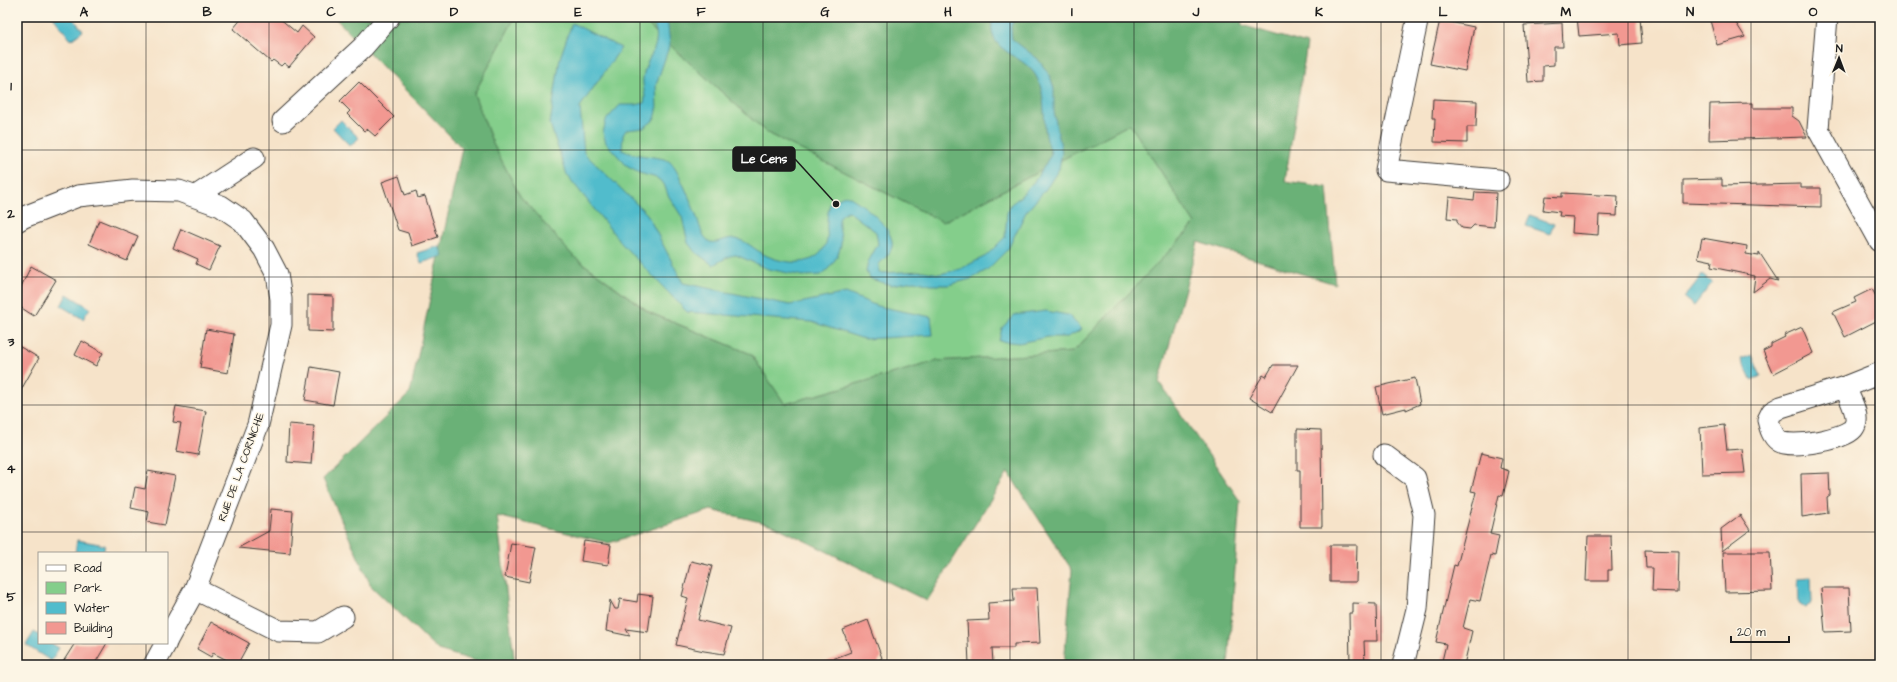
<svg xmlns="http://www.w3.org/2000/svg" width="1897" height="682" viewBox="0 0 1897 682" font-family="'Architects Daughter',sans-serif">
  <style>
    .green { fill: #84ce8b; stroke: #507554 }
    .forest { fill: #6bb177; stroke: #44664a }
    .water { fill: #51bccc; stroke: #366c74 }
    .building { fill: #f29891 }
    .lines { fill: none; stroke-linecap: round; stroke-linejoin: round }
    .minor-casing { stroke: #3d3a36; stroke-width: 23 }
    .minor { stroke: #fff; stroke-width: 21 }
    .grid { fill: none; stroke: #1c1c1c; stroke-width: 1; stroke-opacity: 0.55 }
    .labels { text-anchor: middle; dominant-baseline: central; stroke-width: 3; stroke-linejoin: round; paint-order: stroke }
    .street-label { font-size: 11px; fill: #1c1c1c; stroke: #fcf5e5 }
    .leader { fill: none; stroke: #1c1c1c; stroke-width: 1.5 }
    .callout-dot { fill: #1c1c1c; stroke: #fcf5e5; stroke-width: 1.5 }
    .callout { fill: #1c1c1c; stroke: #1c1c1c; stroke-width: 1.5 }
    .callout-label { font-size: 12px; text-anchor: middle; font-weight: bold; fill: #fff }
    .neatline { fill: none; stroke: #1c1c1c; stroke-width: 1.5 }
    .grid-label { font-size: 13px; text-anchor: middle; font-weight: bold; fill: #1c1c1c }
  </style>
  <rect width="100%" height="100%" fill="#fcf5e5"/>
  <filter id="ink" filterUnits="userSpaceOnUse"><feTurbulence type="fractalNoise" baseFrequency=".025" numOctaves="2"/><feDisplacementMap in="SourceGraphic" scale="8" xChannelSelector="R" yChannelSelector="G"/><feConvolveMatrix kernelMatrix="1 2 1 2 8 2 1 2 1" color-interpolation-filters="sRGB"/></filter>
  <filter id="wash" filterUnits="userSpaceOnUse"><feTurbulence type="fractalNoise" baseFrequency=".012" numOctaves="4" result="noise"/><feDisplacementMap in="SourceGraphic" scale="16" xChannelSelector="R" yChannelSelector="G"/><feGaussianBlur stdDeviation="0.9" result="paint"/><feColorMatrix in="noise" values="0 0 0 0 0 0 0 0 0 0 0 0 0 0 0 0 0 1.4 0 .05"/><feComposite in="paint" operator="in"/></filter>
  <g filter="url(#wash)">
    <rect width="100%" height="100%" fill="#f6e3c9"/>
    <polygon class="green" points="515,17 639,17 766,132 943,222 1130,124 1195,224 1073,352 937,361 785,404 751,354 651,313 573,256 520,196 493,144 474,94"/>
    <polygon class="forest" points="334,17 515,17 474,94 493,144 520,196 573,256 650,313 751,354 785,404 937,361 1073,352 1195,224 1130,124 943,222 766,132 639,17 1244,17 1241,25 1307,44 1285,181 1327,187 1335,284 1198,242 1159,382 1240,501 1228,665 1064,665 1072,570 1008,472 927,601 773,525 711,510 609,543 497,516 515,665 489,665 438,650 371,586 323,479 410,393 462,148"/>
    <g class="water">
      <polygon points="53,17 72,17 83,31 71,40"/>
      <path d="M 651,17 L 667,17 L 670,44 L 656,85 L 657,111 L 655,119 L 644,128 L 626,130 L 623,135 L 622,150 C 635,157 664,156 670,162 C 678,169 692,204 696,215 C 700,225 701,236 710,242 C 719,244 727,236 736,239 C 747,241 754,249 763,254 C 784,265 820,269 827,240 C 828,234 826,227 827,221 C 827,215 829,209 830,203 L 846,195 C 860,201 896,229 892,247 C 890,254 884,259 879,264 L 879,273 L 923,271 L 940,274 L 960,269 L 986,256 L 1005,237 L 1007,213 L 1011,204 L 1019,198 L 1038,177 L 1051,154 C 1050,148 1047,142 1046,136 C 1043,118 1046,93 1036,76 C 1022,52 984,53 993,17 L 1016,17 L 1011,26 L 1012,39 L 1038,59 L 1050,76 L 1054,88 L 1054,112 L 1062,152 L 1059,169 L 1046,189 L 1026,212 L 1008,249 L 987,270 L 971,279 L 948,285 L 931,285 L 914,281 L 891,285 L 871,279 L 866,272 L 868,262 L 878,244 L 876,232 L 848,211 C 831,218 843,232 841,244 C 839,256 831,268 821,275 L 804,276 L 768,269 L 736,255 L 730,256 L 713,265 L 695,252 L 688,243 L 682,217 L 668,195 L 664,184 L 657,178 L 639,173 L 628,167 L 606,143 L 603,133 L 606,120 L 620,105 L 636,105 L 644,103 C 647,95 642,88 643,79 C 646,52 666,48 651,17 Z"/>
      <polygon points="572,23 621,48 580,107 584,153 647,214 683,283 790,305 846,293 877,306 931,317 933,335 864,339 812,322 687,312 622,244 567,175 550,124 560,58"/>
      <polygon points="341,120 359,138 350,146 333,128"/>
      <polygon points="1530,215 1554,224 1550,234 1526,226"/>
      <polygon points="439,246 443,256 421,263 417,253"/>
      <polygon points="1702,275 1712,283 1694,306 1684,298"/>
      <polygon points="67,294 90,308 83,319 61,306"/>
      <polygon points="1046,311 1068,315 1082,329 1068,337 1048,337 1019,343 999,341 1002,328 1014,315"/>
      <polygon points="1752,355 1761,376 1751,380 1741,359"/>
      <polygon points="77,540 105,545 103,553 75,553"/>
      <polygon points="1811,577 1812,603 1805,608 1799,604 1798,578"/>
      <polygon points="34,632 39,635 39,643 51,643 59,648 51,661 26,645"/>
    </g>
    <g id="blocks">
      <g class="building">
        <polygon points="243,17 278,17 297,33 302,26 314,37 289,67 284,63 281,66 273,60 271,62 233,29"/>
        <polygon points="1577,17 1640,17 1642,43 1620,45 1619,33 1579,36"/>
        <polygon points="1709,17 1732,17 1745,37 1717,45"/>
        <polygon points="1440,20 1474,27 1465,71 1430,64"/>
        <polygon points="1562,23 1563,47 1554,47 1554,65 1543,66 1543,81 1528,82 1524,25"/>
        <polygon points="359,82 394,117 375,136 367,129 364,131 347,114 350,111 340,101"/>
        <polygon points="1433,99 1477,101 1476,127 1467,127 1467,143 1434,142 1435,118 1432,118"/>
        <polygon points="1753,103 1753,108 1792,108 1792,116 1799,121 1807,137 1709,140 1710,104"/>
        <polygon points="399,176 405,195 416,191 418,198 425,196 438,237 412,246 408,233 398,230 382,182"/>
        <polygon points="1722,179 1722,186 1801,184 1801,188 1821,188 1821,207 1683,203 1683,180"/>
        <polygon points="1475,192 1496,193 1494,227 1474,225 1470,229 1462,228 1457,222 1457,219 1447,218 1449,197 1474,200"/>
        <polygon points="1562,193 1618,196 1617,216 1599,215 1598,235 1572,233 1573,217 1559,216 1560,212 1543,210 1545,196 1562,197"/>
        <polygon points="99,220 138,236 127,261 89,244"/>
        <polygon points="181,229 220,246 209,270 196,264 198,259 173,248"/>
        <polygon points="1702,238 1747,246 1746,254 1759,256 1759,252 1778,281 1770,279 1753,292 1755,276 1711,267 1712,261 1698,258"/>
        <polygon points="31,266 56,280 34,316 17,305 17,295"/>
        <polygon points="1872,289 1880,304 1880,319 1845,337 1833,312 1856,302 1854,298"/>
        <polygon points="308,295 333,296 333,332 308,331"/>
        <polygon points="1802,327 1813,353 1773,374 1763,351 1771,347 1771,344 1785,337 1784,335"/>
        <polygon points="206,329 234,334 228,373 200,368"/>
        <polygon points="82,341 103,353 96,366 75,355"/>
        <polygon points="17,345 39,358 17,397"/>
        <polygon points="1273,365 1298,365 1272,412 1249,398 1263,375 1266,377"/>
        <polygon points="311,367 339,372 333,405 305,400"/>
        <polygon points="1415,378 1420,404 1406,410 1406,408 1382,414 1376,387"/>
        <polygon points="176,406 206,411 198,455 176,451 181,423 173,422"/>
        <polygon points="289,424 314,426 311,464 287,462"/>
        <polygon points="1724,425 1727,450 1742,449 1745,473 1702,474 1700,428"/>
        <polygon points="1297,429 1321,430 1322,527 1300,527 1300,470 1297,470"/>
        <polygon points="1481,453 1502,458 1500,468 1509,471 1503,496 1499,495 1490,534 1499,536 1495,556 1491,555 1480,601 1470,599 1463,628 1472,631 1464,665 1441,665 1446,644 1436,642 1454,565 1457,566 1476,492 1471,491"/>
        <polygon points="148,471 175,476 165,525 147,522 149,512 131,508 135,487 145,489"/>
        <polygon points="1829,473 1830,495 1827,497 1828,513 1802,517 1801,474"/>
        <polygon points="271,509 293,511 290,553 238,548 269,531"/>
        <polygon points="1740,515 1750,530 1722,551 1721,529"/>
        <polygon points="1588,536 1611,536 1612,570 1608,570 1608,581 1586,581"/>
        <polygon points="584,541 611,545 608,565 581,561"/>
        <polygon points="511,543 536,547 529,582 505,577"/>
        <polygon points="1330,545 1357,545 1356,582 1330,582"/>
        <polygon points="1645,550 1679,551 1678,592 1652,591 1653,568 1646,568"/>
        <polygon points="1723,552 1770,552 1772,591 1725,592"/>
        <polygon points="691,561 712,566 698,620 731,628 724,654 704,651 676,645 688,598 682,596"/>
        <polygon points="1013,588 1037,588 1040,643 1014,644 1014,648 992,648 993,663 969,664 967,621 989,620 988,603 1014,601"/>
        <polygon points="1821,588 1849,588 1851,631 1825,632"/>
        <polygon points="638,594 653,596 648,632 626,629 630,636 606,631 610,600 615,609 618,609 620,599 637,602"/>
        <polygon points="1353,603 1376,604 1377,641 1364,641 1365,665 1350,665 1349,613 1353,613"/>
        <polygon points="868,620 882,658 879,660 878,665 822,665 822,663 851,652 843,630"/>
        <polygon points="211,622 249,643 237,665 213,653 211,657 197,649"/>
        <polygon points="75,643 107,643 94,665 61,665"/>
      </g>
    </g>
  </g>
  <g filter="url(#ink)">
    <use href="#blocks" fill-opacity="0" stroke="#3d3a36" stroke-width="1"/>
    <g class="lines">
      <g class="minor-casing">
        <g id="minor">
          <polyline points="1418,17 1386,170 1498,180"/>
          <polyline points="1827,17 1818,129 1880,241"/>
          <polyline points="283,121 363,47 389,17"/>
          <polyline points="196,196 254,158"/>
          <polyline points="17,221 24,217 78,196 133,190 179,191 221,206 243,221 264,249 277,274 281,299 281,325 258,425 195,589 167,640"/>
          <path d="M 1845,387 C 1849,398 1861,416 1854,427 C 1848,439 1790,449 1779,441 C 1772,436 1770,428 1768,420 L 1772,412 L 1781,407 L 1845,387 L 1880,373"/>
          <polyline points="1384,455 1415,478 1424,515 1417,609 1403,665"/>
          <polyline points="195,589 279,631 318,632 343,617"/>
          <polyline points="154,665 166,643"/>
        </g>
      </g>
      <use href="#minor" class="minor"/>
    </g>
  </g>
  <path class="grid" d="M 146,17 L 146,553M 269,17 L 269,665M 393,17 L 393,665M 516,17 L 516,665M 640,17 L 640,665M 763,17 L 763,665M 887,17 L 887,665M 1010,17 L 1010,665M 1134,17 L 1134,665M 1257,17 L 1257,665M 1381,17 L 1381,665M 1504,17 L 1504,665M 1628,17 L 1628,665M 1751,17 L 1751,665M 17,150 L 1880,150M 17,277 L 1880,277M 17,405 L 1880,405M 17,532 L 1880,532M 146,643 L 146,665"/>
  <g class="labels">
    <g class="street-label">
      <text transform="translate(241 467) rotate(-70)">RUE DE LA CORNICHE</text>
    </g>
  </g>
  <path class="leader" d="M836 204L795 159"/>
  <circle class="callout-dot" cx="836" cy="204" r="4"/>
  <rect class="callout" x="733" y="147" width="62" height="24" rx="4"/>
  <g class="callout-label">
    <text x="764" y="163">Le Cens</text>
  </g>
  <rect width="1897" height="682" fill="none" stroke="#fcf5e5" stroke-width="44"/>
  <rect x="38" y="552" width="130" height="92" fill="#fcf5e5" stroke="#a29e95"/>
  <rect x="46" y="565" width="20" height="6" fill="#ffffff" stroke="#a29e95"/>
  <text x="74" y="572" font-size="12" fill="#1c1c1c">Road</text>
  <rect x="46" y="582" width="20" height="12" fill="#84ce8b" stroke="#a29e95"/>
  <text x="74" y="592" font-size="12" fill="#1c1c1c">Park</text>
  <rect x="46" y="602" width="20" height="12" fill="#51bccc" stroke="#a29e95"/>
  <text x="74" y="612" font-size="12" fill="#1c1c1c">Water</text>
  <rect x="46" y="622" width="20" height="12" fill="#f29891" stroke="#a29e95"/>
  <text x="74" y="632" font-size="12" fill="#1c1c1c">Building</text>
  <g transform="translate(1839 58) rotate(1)" stroke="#fcf5e5" stroke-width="3" paint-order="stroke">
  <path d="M0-3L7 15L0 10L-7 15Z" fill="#1c1c1c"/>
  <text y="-6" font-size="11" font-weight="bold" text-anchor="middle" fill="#1c1c1c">N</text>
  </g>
  <path d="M1731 636v6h58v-6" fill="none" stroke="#1c1c1c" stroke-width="2"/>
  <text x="1737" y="636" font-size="12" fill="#1c1c1c" stroke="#fcf5e5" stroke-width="3" paint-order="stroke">20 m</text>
  <rect x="22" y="22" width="1853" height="638" class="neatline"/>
  <g class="grid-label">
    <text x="84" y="16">A</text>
    <text x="207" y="16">B</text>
    <text x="331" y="16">C</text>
    <text x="454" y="16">D</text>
    <text x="578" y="16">E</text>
    <text x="701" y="16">F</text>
    <text x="825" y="16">G</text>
    <text x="948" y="16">H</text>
    <text x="1072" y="16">I</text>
    <text x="1196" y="16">J</text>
    <text x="1319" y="16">K</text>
    <text x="1443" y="16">L</text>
    <text x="1566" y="16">M</text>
    <text x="1690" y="16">N</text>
    <text x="1813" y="16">O</text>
    <text x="11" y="90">1</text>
    <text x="11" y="218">2</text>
    <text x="11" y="346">3</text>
    <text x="11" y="473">4</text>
    <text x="11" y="601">5</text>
  </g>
</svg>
